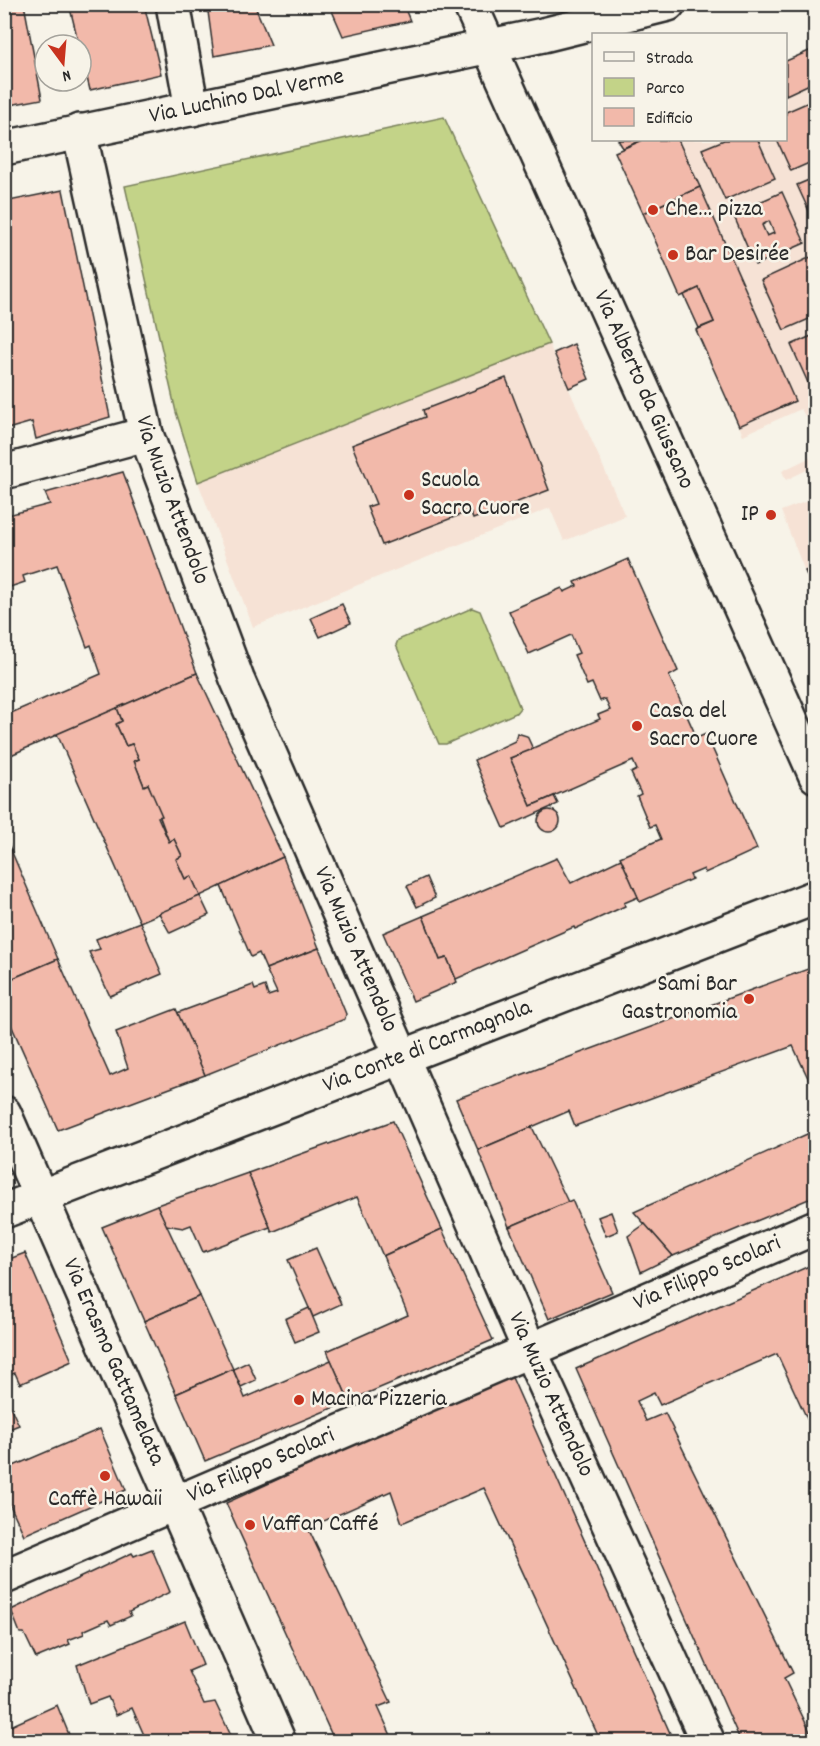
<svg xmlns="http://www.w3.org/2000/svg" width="820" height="1746" viewBox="0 0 820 1746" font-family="Dekko,sans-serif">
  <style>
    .built { fill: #f6e2d5 }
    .green { fill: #c3d388; stroke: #777f5a; stroke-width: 1.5 }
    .building { fill: #f2b9aa; stroke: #2b2b2b; stroke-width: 1.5; fill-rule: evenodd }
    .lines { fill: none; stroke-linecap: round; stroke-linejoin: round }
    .minor-casing { stroke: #2b2b2b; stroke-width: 38 }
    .minor { stroke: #f7f3e8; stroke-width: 33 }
    .poi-dot { fill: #c8321e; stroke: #f7f3e8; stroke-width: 2 }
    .labels { text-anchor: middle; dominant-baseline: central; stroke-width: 5; stroke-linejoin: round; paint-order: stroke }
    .street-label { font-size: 24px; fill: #2b2b2b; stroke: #f7f3e8 }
    .poi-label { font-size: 24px; fill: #2b2b2b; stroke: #f7f3e8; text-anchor: start }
  </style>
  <rect width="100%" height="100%" fill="#f7f3e8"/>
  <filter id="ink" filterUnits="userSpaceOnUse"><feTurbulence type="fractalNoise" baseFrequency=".0167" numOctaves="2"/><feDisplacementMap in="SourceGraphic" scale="12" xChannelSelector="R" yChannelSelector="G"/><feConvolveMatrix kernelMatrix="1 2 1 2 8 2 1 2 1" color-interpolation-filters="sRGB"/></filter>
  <g filter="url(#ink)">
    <g class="built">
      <polygon points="815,48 815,414 805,416 801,409 743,435 696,330 699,328 699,288 680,297 615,152 622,148 618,140 786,140 786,61"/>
      <polygon points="549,344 625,516 564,541 550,508 253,627 198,482"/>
      <polygon points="815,455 815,466 786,480 782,471"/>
      <polygon points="815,498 815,597 781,511"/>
    </g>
    <g class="green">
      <polygon points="444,117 549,344 198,482 176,412 125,186"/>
      <polygon points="472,608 480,611 520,708 516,713 446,744 439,744 396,645 398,640"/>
    </g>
    <g class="building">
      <polygon points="4,4 24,4 42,99 4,106"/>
      <polygon points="69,4 144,4 161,74 90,90"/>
      <polygon points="207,4 254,4 271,45 214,56"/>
      <polygon points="329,4 403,4 410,21 343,36"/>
      <polygon points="816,48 816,81 786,95 786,61"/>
      <polygon points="816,99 816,160 791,171 777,140 786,140 786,112"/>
      <polygon points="618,140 643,140 623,148"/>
      <polygon points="643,140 678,140 700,187 643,213 615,152"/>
      <polygon points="724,140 758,140 775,178 725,200 702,149"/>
      <polygon points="816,177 816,226 797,185"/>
      <polygon points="700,187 795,401 739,426 696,330 714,322 699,288 680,297 643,213"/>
      <polygon points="63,190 110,417 36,439 32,422 4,430 4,364 8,364 4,349 4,202"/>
      <path d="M 782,192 L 805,243 L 755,265 L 733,214 ZM 769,221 L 774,233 L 767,236 L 762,225 Z"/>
      <polygon points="811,257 816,266 816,316 784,330 761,280"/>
      <polygon points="699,288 714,322 699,328 684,295"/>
      <polygon points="816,334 816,395 814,396 791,345"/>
      <polygon points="574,344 589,379 569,388 554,353"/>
      <polygon points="506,378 549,490 473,519 470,511 382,545 367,507 376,504 352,445 425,417 423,410"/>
      <polygon points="123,472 197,673 4,758 4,716 101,674 91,645 87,647 57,565 23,576 25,582 4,589 4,516 50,504 45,493"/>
      <polygon points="628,559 678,671 669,676 697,738 706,734 757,849 705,873 704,869 690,875 692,879 640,902 620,857 661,839 655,825 650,827 637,796 641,794 631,773 637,770 633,761 531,806 510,758 600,719 598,715 610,710 605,699 600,701 592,683 587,685 574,655 579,653 571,635 529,654 509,611 562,588 564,592 577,586 575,582"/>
      <polygon points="816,567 816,597 805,571"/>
      <polygon points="342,604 351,623 320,637 311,618"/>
      <polygon points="197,673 283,857 200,896 191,876 185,879 176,859 182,856 174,839 169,842 148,784 144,786 134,761 139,759 132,744 126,746 116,724 122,721 117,708"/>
      <polygon points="117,708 122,721 116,724 126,746 132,744 139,759 134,761 144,786 148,784 162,816 158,817 169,842 174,839 182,856 176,859 185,879 191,876 200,896 140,922 57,734"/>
      <polygon points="517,733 527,736 533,749 510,758 531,806 554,796 558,804 504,828 474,760 515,741"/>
      <circle cx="549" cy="821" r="11"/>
      <polygon points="4,834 58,959 4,982"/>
      <polygon points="283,857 319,948 266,969 259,953 251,957 221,886"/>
      <polygon points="557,858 571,883 621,859 638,897 624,903 625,906 575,929 574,927 456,979 447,958 440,960 423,916"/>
      <polygon points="426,877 435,898 417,907 407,886"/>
      <polygon points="200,896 209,915 170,933 159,913"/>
      <polygon points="423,916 440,960 447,958 457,982 413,1001 383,933"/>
      <polygon points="140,922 162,974 110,996 89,952 100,949 96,939"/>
      <polygon points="319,948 346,1014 345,1019 205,1075 177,1013 253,985 255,990 265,986 268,996 277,993 266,969"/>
      <polygon points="58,959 110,1076 128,1068 116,1032 176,1009 205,1075 58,1130 4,1009 4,982"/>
      <polygon points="816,966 816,1095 793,1046 575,1126 569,1111 478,1150 456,1099"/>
      <polygon points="393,1121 442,1229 383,1256 357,1197 272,1232 248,1173"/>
      <polygon points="532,1127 568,1202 509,1227 478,1150"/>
      <polygon points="816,1130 816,1196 673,1256 634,1212"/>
      <polygon points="248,1173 270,1227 203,1252 191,1225 183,1228 166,1225 157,1205"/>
      <polygon points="572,1200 612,1292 549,1319 509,1227"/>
      <polygon points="157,1205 200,1296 144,1321 102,1227"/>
      <polygon points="611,1212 618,1231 606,1236 598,1217"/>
      <polygon points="645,1224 673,1256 641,1272 628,1236"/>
      <polygon points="442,1229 493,1340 349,1401 327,1351 408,1315 383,1256"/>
      <polygon points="316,1248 341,1304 313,1317 288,1260"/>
      <polygon points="25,1253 72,1361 20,1384 15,1373 4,1377 4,1261"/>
      <polygon points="816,1263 816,1438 777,1354 660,1405 654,1393 637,1401 646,1421 665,1413 793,1673 784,1678 815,1742 741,1742 576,1369"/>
      <polygon points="200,1296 233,1369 176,1394 144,1321"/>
      <polygon points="309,1308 319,1332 295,1342 285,1319"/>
      <polygon points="331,1360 349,1401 205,1461 176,1394 233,1369 245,1398"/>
      <polygon points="248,1362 256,1380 241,1387 233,1369"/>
      <polygon points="510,1373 674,1742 601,1742 484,1488 402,1523 391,1491 308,1528 391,1702 378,1707 394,1742 335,1742 226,1503"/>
      <polygon points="4,1394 19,1425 4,1431"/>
      <polygon points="100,1429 126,1490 24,1535 4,1492 4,1470"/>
      <polygon points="152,1549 170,1592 129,1612 131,1616 111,1625 108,1620 83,1631 84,1634 68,1640 70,1644 36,1658 24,1633 20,1633 11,1610 132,1553 134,1556"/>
      <polygon points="185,1621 203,1665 189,1671 204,1704 215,1702 234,1742 126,1742 144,1735 132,1708 116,1715 108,1697 89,1704 77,1665"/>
      <polygon points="57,1705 72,1742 4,1742 4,1729"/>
    </g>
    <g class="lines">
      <g class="minor-casing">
        <g id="minor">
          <polyline points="173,4 192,109"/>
          <path id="s1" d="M 470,4 L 816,776"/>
          <path id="s2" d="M 79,131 L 146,434 L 237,679 L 530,1351 L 708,1742"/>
          <path id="s3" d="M 4,148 L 543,35 L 668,4"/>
          <polyline points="4,472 146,434"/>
          <path id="s4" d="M 4,1113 L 279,1742"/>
          <path id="s5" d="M 4,1211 L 816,897"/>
          <path id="s6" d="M 4,1577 L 816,1227"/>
        </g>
      </g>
      <use href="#minor" class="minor"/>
    </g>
  </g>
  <g class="poi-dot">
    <circle cx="653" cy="210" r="6"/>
    <circle cx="673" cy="255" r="6"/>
    <circle cx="409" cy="495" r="6"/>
    <circle cx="771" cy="515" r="6"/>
    <circle cx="637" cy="726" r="6"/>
    <circle cx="749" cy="999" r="6"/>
    <circle cx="299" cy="1400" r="6"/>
    <circle cx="105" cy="1476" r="6"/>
    <circle cx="250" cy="1525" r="6"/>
  </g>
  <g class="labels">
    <g class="street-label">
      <text stroke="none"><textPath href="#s3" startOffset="248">Via Luchino Dal Verme</textPath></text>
      <text stroke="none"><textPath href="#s1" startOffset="423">Via Alberto da Giussano</textPath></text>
      <text stroke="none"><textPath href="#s2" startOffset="381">Via Muzio Attendolo</textPath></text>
      <text stroke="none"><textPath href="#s2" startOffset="867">Via Muzio Attendolo</textPath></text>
      <text stroke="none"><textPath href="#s5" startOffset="454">Via Conte di Carmagnola</textPath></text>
      <text stroke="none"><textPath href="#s6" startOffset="766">Via Filippo Scolari</textPath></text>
      <text stroke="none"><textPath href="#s4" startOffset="272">Via Erasmo Gattamelata</textPath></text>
      <text stroke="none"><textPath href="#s2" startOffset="1353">Via Muzio Attendolo</textPath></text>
      <text stroke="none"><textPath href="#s6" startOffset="280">Via Filippo Scolari</textPath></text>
    </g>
    <g class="poi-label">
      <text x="665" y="210">Che… pizza</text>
      <text x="685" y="255">Bar Desirée</text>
      <text x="421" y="481">Scuola<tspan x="421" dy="28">Sacro Cuore</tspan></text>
      <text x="759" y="515" text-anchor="end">IP</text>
      <text x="649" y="712">Casa del<tspan x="649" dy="28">Sacro Cuore</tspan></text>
      <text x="737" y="985" text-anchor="end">Sami Bar<tspan x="737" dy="28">Gastronomia</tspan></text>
      <text x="311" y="1400">Macina Pizzeria</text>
      <text x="105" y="1500" text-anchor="middle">Caffè Hawaii</text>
      <text x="262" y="1525">Vaffan Caffé</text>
    </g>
  </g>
  <rect width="820" height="1746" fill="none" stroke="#f7f3e8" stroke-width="24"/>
  <rect x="12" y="12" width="796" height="1722" fill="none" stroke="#2b2b2b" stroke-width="2" filter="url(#ink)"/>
  <rect x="592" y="33" width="195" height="108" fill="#f7f3e8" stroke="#a5a39c" stroke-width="1.5"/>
  <rect x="604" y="52" width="30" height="9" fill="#f7f3e8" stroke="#a5a39c" stroke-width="1.5"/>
  <text x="646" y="63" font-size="18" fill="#2b2b2b">Strada</text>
  <rect x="604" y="78" width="30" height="18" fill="#c3d388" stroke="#a5a39c" stroke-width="1.5"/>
  <text x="646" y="93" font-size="18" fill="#2b2b2b">Parco</text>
  <rect x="604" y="108" width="30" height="18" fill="#f2b9aa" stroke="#a5a39c" stroke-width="1.5"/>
  <text x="646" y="123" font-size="18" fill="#2b2b2b">Edificio</text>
  <g transform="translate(63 63) rotate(164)"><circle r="28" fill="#f7f3e8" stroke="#a5a39c" stroke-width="1.5"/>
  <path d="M0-4.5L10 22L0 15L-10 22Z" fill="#c8321e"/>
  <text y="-9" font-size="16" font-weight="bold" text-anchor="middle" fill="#2b2b2b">N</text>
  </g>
</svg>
